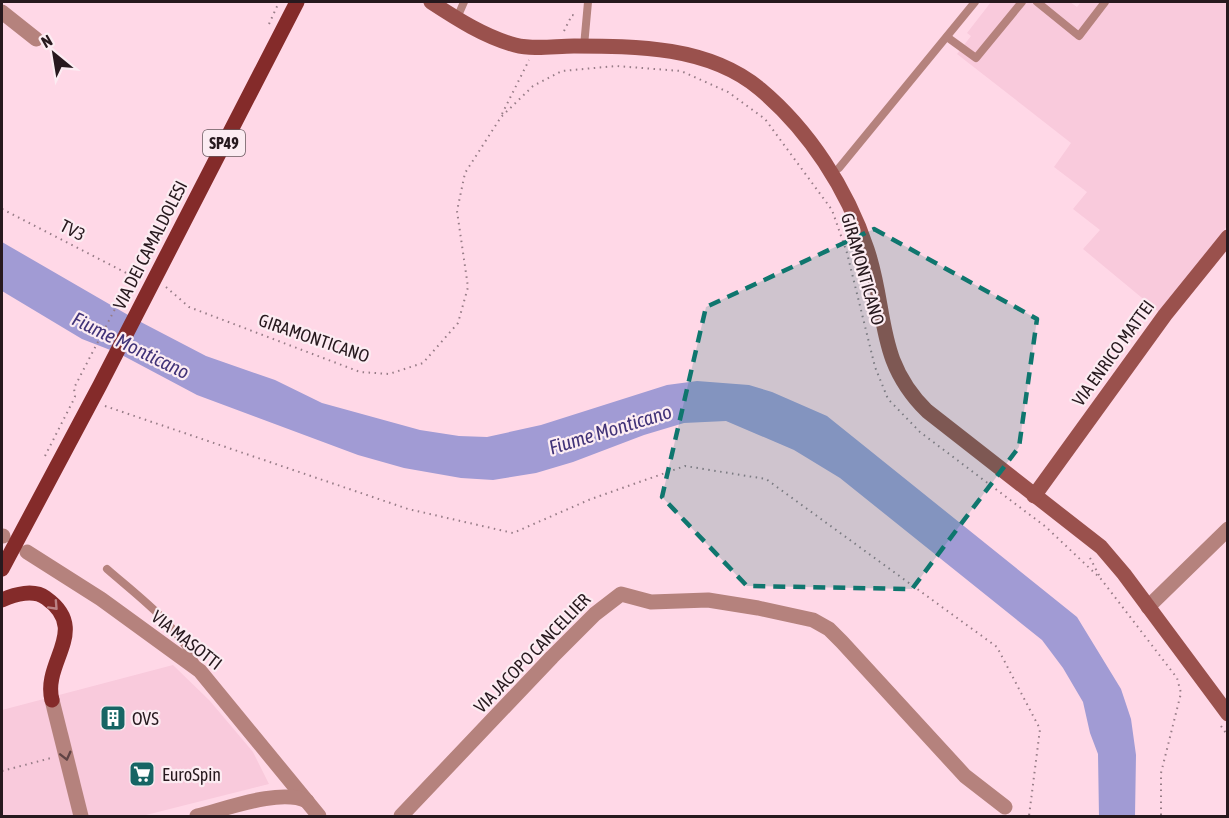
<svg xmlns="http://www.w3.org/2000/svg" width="1229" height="818" viewBox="0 0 1229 818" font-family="'Asap Condensed',sans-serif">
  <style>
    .built { fill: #f9cadc }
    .water { fill: #a19bd4 }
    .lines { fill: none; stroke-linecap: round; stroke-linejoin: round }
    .path { stroke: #977c87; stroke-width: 2; stroke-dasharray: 1.5 4.5; stroke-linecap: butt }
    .lane { stroke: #b5827d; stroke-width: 8 }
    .street { stroke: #b5827d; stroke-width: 15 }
    .secondary { stroke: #9a514d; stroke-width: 15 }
    .primary { stroke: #842b2a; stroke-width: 15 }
    .oneway { stroke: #ba8284 }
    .oneway2 { stroke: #604344 }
    .marked { fill: #0f766e; fill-opacity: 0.2; stroke: #0f766e; stroke-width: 4.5; stroke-dasharray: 12 8; stroke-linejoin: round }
    .labels { text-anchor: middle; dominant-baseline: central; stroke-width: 4.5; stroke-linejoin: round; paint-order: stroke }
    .shield { fill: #fcecf2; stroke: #67585e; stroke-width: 1.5 }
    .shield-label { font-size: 16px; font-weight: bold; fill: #27191e }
    .street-label { font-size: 18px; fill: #27191e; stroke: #fcecf2 }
    .poi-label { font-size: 18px; fill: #27191e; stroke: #fcecf2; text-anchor: start }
    .water-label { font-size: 20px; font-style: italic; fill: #413378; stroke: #fcecf2 }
  </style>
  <rect width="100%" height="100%" fill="#ffd8e7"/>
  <g class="built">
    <polygon points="991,2 1070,2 1077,7 1081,2 1227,2 1227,226 1159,312 1083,249 1100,230 1073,209 1087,192 1054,167 1071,143 957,54 971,36 967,33"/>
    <polygon points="173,665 210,701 253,752 269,784 142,816 2,816 2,710"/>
  </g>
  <polygon class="water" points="2,242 135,319 206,356 275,380 322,403 420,430 459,436 487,437 541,425 667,385 697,381 749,385 772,392 827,416 1077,617 1121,689 1131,719 1136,755 1135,816 1099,816 1098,754 1090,733 1083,702 1063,668 1042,640 840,478 794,450 726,421 684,423 644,435 573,462 536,473 493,480 461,478 404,468 358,455 197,395 118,353 82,339 2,291"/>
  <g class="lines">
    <g class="path">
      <polyline points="269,24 279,2"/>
      <polyline points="564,31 572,15 578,16"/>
      <polyline points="502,114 529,60"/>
      <polyline points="2,209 132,276 141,274"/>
      <polyline points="166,287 189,307 360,372 389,374 423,363 458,323 468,287 457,211 465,173 501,117 533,86 562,71 616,66 681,71 728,92 765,119 832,210 847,253 875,367 888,399 920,432 1046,527 1101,579 1177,678 1181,693 1161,773 1161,816"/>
      <polyline points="105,406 408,509 513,533 591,499 685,466 766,479 997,647 1040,729 1029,816"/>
      <polyline points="45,456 75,397 74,388 132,276"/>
      <polyline points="1090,558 1100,577"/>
      <polyline points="1221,726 1228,736"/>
      <polyline points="2,771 51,758"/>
    </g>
    <g class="lane">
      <polyline points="1037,2 1079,36 1105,2"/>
      <polyline points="457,18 464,2"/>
      <polyline points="947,37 976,58 1022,2"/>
      <polyline points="584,46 588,2"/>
      <polyline points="839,168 975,2"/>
      <path d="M 107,569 C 139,597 178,625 196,664"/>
    </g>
    <g class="street">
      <polyline points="2,12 36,39"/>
      <polyline points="2,536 3,536"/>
      <polyline points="27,552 101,599 200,671 319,816"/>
      <polyline points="1148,607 1228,529"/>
      <polyline points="52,700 81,816"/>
      <path d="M 197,816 C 226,809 280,788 307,801"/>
      <polyline points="401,816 552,657 595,614 621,594 651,602 708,600 758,608 813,620 829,629 842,642 965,776 1005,807"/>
    </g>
    <g class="secondary">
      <path d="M 431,2 C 457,19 485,37 515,45 C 534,50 555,46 574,46 C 636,46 709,46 760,89 C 809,130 847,189 867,249 C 888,311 875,360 927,411 L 1101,547 L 1124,574 L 1228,714"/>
      <polyline points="1034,496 1165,315 1228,237"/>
    </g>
    <g class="primary">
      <polyline points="2,569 100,385 297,2"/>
      <path d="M 2,600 C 15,594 34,589 46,598 C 91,630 42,662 52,700"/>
    </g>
  </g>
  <defs><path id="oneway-chevron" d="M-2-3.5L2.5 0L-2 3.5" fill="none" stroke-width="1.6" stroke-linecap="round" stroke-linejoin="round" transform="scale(1.5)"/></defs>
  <use class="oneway" href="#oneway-chevron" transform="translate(54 606) rotate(47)"/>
  <use class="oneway2" href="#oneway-chevron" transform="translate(66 756) rotate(76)"/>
  <path class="marked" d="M 874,229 L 1037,319 L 1019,447 L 912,589 L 747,586 L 662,497 L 706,307 Z"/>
  <defs>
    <g id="building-square" transform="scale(1.35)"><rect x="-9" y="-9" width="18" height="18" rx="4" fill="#166564" stroke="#fcecf2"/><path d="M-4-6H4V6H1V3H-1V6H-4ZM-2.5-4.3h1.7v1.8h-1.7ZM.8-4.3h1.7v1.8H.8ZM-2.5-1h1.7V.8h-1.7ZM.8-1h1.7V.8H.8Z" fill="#fff"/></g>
    <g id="supermarket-square" transform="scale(1.35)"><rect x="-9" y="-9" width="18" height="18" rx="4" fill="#166564" stroke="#fcecf2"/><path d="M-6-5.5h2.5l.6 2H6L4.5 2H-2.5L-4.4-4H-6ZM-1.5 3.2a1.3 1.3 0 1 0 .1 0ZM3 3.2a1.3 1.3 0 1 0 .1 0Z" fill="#fff"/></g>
  </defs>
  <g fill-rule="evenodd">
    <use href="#building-square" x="113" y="718"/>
    <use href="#supermarket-square" x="142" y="774"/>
  </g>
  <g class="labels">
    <rect class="shield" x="203" y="130" width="42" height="26" rx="4.5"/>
    <g class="shield-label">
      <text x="224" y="143">SP49</text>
    </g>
    <g class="street-label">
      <text transform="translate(73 230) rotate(27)">TV3</text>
      <text transform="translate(150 245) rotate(-63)">VIA DEI CAMALDOLESI</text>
      <text transform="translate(863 269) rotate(74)">GIRAMONTICANO</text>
      <text transform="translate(314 338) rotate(19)">GIRAMONTICANO</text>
      <text transform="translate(1113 353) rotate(-54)">VIA ENRICO MATTEI</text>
      <text transform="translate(187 640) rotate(38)">VIA MASOTTI</text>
      <text transform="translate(532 653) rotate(-46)">VIA JACOPO CANCELLIER</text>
    </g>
    <g class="poi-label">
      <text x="132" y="718">OVS</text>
      <text x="162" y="774">EuroSpin</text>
    </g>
    <g class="water-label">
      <text transform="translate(131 345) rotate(26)">Fiume Monticano</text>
      <text transform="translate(610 429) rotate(-17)">Fiume Monticano</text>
    </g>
  </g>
  <rect width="1229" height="818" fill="none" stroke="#27191e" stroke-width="6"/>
  <g transform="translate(54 54) rotate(330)" stroke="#fcecf2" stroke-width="4.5" paint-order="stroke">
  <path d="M0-4.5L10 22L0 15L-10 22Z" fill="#27191e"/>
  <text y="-9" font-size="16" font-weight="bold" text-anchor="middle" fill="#27191e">N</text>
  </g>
</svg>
